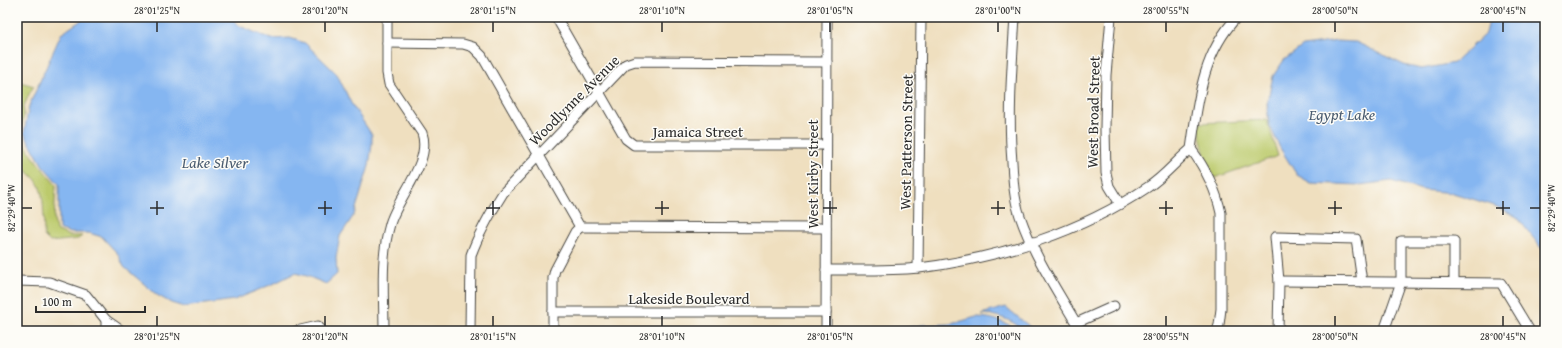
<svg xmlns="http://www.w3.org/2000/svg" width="1562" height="348" viewBox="0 0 1562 348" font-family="'Gentium Book Plus',serif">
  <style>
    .green { fill: #bcca6c; stroke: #747a4c }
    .water { fill: #85b6f1; stroke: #58708e }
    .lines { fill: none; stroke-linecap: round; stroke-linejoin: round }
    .minor-casing { stroke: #484641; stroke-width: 11 }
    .minor { stroke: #fff; stroke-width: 9 }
    .ticks { fill: none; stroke: #2b2b2b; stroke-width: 1.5 }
    .labels { text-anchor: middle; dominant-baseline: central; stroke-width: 3; stroke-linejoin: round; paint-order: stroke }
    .street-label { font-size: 15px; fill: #2b2b2b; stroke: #fdfcf7 }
    .water-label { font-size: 16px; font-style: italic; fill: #4a5c70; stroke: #fdfcf7 }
    .neatline { fill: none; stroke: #2b2b2b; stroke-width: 1.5 }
    .ticks-label { font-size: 10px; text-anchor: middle; fill: #2b2b2b }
  </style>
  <rect width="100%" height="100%" fill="#fdfcf7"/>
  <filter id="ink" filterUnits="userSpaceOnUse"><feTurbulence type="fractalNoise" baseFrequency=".025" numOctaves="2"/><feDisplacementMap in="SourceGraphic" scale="8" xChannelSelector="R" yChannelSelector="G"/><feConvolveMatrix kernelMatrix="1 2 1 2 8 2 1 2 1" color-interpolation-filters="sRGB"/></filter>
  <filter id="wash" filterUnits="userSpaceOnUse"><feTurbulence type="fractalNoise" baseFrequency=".012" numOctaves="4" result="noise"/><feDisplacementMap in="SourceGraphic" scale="16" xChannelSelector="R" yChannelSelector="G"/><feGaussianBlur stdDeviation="0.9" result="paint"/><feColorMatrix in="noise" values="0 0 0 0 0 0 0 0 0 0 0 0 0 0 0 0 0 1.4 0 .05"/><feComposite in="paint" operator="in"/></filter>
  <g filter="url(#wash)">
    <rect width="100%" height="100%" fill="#efdfbf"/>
    <g class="green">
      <path d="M 17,81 L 34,86 L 30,92 L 23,108 C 26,116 20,124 21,133 C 21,144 48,176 56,185 L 54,219 L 56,230 L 69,236 L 82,236 L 78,239 L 50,242 L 44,236 C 43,219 46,194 36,180 C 31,174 23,168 17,163 Z"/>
      <path d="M 1267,120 L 1278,156 L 1214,178 C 1206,160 1200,144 1199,123 Z"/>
    </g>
    <g class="water">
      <polygon points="86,17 233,17 237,25 271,39 290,38 305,43 337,74 351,103 372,135 372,144 369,166 354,215 340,236 336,258 337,274 326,284 307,276 295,273 275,283 234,300 184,307 171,303 157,295 124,267 118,254 102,237 89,233 70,233 59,229 59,184 43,166 24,133 29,106 61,34"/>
      <polygon points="1490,17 1545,17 1545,253 1517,217 1495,206 1453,193 1422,190 1391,181 1359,185 1311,183 1297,175 1280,148 1269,124 1267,104 1273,76 1284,60 1303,46 1337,41 1356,42 1404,65 1421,69 1454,63 1486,33"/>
      <path d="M 1006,307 L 1030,327 L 1031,331 L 1022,331 C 1016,320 993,314 981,314 Z"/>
      <path d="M 976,317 C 992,317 1004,322 1017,329 L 1018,331 L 887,331 L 921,325 L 951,324 Z"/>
    </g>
  </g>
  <g filter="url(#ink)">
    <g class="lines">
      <g class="minor-casing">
        <g id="minor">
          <polyline points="556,17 626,139 634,145 826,145"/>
          <path d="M 1015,17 C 1012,66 1008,114 1012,162 C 1013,180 1014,199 1020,216 C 1033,254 1056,289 1076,323 L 1078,331"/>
          <polyline points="1111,17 1106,75 1105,129 1106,173 1109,186 1120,204"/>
          <polyline points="387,43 463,44 473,47 482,56 580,227 575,232 555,270 553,278 553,331"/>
          <polyline points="580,227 826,228"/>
          <polyline points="918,268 921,17"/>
          <path d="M 826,270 C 857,270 888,271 919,268 C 1000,258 1081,232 1148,187 C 1165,176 1176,161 1191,149"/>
          <polyline points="17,281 49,282 86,295 106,320 122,331"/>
          <polyline points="1279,281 1501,283 1530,331"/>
          <polyline points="553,312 826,312"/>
          <polyline points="1076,323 1114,306"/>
          <polyline points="106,331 106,320"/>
          <polyline points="296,331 318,326 322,331"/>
          <path d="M 384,331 C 384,296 380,258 390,224 C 398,196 432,162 422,133 L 389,84 L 387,73 L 387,17"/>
          <path d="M 470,331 L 471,255 C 479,233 491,212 503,193 L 626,64 L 635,61 L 827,62"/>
          <polyline points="826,331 827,17"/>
          <path d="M 1217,331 L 1219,325 L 1221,309 L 1221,213 C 1216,190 1205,168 1191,149 C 1198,101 1202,54 1237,17"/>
          <polyline points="1278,331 1279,281 1275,237 1356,239 1362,282"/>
          <polyline points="1384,331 1401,282 1401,241 1454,241 1454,282"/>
        </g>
      </g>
      <use href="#minor" class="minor"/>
    </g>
  </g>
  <path class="ticks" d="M 157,22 L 157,32M 325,22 L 325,32M 493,22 L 493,32M 662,22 L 662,32M 830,22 L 830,32M 998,22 L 998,32M 1166,22 L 1166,32M 1335,22 L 1335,32M 1503,22 L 1503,32M 157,201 L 157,215M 325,201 L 325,215M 493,201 L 493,215M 662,201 L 662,215M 830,201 L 830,215M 998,201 L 998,215M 1166,201 L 1166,215M 1335,201 L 1335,215M 1503,201 L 1503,215M 22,208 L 32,208M 150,208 L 164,208M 318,208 L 332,208M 486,208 L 500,208M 655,208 L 669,208M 823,208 L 837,208M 991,208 L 1005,208M 1159,208 L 1173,208M 1328,208 L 1342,208M 1496,208 L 1510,208M 1530,208 L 1540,208M 157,316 L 157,326M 325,316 L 325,326M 493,316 L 493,326M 662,316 L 662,326M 830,316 L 830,326M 998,316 L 998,326M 1166,316 L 1166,326M 1335,316 L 1335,326M 1503,316 L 1503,326"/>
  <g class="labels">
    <g class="street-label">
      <text transform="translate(574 100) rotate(-45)">Woodlynne Avenue</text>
      <text transform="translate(1093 112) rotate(-89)">West Broad Street</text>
      <text x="698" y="131">Jamaica Street</text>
      <text transform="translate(906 142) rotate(-89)">West Patterson Street</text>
      <text transform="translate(812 174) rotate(-90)">West Kirby Street</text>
      <text x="689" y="298">Lakeside Boulevard</text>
    </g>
    <g class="water-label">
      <text x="1342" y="114">Egypt Lake</text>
      <text x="215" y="162">Lake Silver</text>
    </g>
  </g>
  <rect width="1562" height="348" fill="none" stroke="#fdfcf7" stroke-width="44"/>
  <path d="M36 306v6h109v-6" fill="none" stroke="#2b2b2b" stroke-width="2"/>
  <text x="42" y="306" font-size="12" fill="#2b2b2b" stroke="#fdfcf7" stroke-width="3" paint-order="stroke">100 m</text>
  <rect x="22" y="22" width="1518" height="304" class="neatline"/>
  <g class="ticks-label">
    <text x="157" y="14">28°01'25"N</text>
    <text x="325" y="14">28°01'20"N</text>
    <text x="493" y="14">28°01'15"N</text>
    <text x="662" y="14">28°01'10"N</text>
    <text x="830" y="14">28°01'05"N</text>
    <text x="998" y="14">28°01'00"N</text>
    <text x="1166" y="14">28°00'55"N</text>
    <text x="1335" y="14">28°00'50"N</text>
    <text x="1503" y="14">28°00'45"N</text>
    <text transform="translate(1551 208) rotate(-90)" y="4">82°29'40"W</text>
    <text transform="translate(11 208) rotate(-90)" y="4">82°29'40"W</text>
    <text x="157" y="340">28°01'25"N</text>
    <text x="325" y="340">28°01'20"N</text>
    <text x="493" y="340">28°01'15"N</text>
    <text x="662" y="340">28°01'10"N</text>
    <text x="830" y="340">28°01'05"N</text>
    <text x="998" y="340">28°01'00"N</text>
    <text x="1166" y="340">28°00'55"N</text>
    <text x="1335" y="340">28°00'50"N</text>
    <text x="1503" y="340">28°00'45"N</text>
  </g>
</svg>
